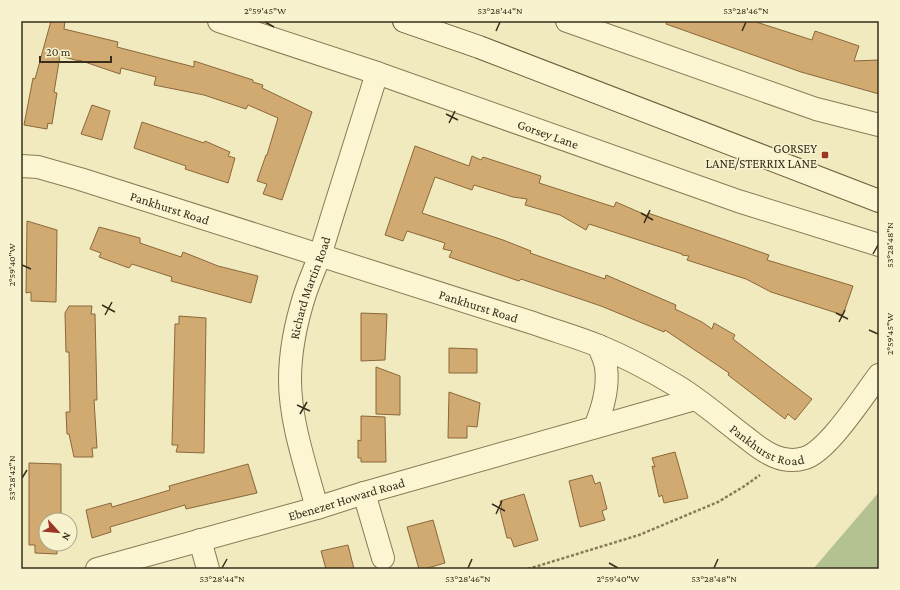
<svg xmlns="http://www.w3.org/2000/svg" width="900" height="590" viewBox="0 0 900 590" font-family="'Crimson Pro',serif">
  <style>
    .cemetery { fill: #b4c291 }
    .building { fill: #d1aa71; stroke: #8a683a }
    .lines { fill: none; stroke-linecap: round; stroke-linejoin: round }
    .minor-casing { stroke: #897a56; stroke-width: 24 }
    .secondary-casing { stroke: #6b5b39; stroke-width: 24 }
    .path { stroke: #897a56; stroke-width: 2.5; stroke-dasharray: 3 2; stroke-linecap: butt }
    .minor { stroke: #fbf6d1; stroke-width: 22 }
    .secondary { stroke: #fbf6d1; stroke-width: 22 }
    .ticks { fill: none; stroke: #382e1b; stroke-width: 1.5 }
    .poi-dot { fill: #9b3723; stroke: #f7f3ce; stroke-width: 1.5 }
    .labels { text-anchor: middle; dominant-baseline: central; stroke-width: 3; stroke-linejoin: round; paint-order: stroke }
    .street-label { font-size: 13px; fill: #382e1b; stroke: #f7f3ce }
    .poi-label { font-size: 13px; fill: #382e1b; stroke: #f7f3ce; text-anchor: end }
    .neatline { fill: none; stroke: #382e1b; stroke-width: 1.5 }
    .ticks-label { font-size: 10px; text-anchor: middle; fill: #382e1b }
  </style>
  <rect width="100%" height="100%" fill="#f0eabe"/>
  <polygon class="cemetery" points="879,492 879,569 809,569 814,568"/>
  <g class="building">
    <polygon points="51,21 65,21 64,29 118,42 117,47 194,67 194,61 253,80 253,82 263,85 262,88 312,112 282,200 263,194 267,184 257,181 266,155 267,155 278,118 248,105 246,109 204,95 154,85 156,77 121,68 120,74 79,60 79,61 60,56 54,92 57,93 52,124 48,123 47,129 24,125 33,78 35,79"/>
    <polygon points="667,21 753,21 812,40 815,31 859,46 854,61 879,60 879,94 801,72 666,24"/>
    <polygon points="92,105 110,111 102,140 81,134"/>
    <polygon points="142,122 204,143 205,141 230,152 228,156 235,158 228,183 185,169 186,166 134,148"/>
    <polygon points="415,146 469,166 472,156 481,160 483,157 541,176 539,183 614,207 616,202 648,216 648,213 769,255 767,260 853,286 843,315 771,292 746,279 687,260 689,256 682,255 682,254 589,224 586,230 560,215 525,205 527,199 513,197 474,185 472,190 435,177 422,213 503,240 531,251 530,253 605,279 606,275 676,305 675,309 702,322 712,329 714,323 735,335 733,339 812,399 795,420 788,414 785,419 728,375 729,373 665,330 664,332 601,306 521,279 519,281 449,257 452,251 443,249 445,243 407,231 403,241 385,235"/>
    <polygon points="27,221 57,230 56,302 31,301 31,292 26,293"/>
    <polygon points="99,227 140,238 140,243 181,257 183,252 218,266 258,276 251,303 171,281 172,277 132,264 129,268 99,257 101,253 90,249"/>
    <polygon points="69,306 92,306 91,314 95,314 97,400 94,400 97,448 92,448 93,457 74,457 69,434 67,434 66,412 70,412 69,352 66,352 65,313"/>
    <polygon points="361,313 387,314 385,360 361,361"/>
    <polygon points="179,316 206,318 204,453 176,452 178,445 172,445 175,324 179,324"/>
    <polygon points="449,348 477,349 477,373 449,373"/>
    <polygon points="376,367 400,376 400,415 376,414"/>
    <polygon points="449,392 480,403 477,427 467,426 467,438 448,438"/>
    <polygon points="361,416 385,417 386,462 361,462 361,458 358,458 358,440 361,441"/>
    <polygon points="675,452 688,498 664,503 662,495 659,497 652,466 655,467 652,458"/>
    <polygon points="29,463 61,464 61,520 46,520 46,544 61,544 61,547 57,547 57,554 35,553 35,545 29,545"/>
    <polygon points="248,464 257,493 186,509 185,505 110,527 111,532 92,538 86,510 111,503 112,507 170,490 169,486"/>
    <polygon points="592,475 595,484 600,482 607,509 602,511 605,520 580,527 569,481"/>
    <polygon points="524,494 538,540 514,547 511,538 507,538 500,510 502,509 500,501"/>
    <polygon points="433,520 445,563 424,569 419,569 407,527"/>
    <polygon points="348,545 354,569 326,569 321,551"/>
  </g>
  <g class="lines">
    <g class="minor-casing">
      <g id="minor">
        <path id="s1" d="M 219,21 L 377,73 L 738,201 L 879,245"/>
        <polyline points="567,21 816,109 879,125"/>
        <path id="s2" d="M 21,166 L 38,167 L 80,179 L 533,323 C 555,331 577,337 599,346 C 626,357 652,371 677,386 C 702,401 725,422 748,439 C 765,453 783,465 805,458 C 828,451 863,396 879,375"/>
        <path d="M 595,427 C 603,408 609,388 606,367 C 605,360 601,353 599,346"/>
        <polyline points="364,493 383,558"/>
        <path id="s3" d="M 317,508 C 306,467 290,422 290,380 C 290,351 296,322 305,294 C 310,279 317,264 322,249 C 340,190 359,131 377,73"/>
        <polyline points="200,540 208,569"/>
        <path id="s4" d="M 97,569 L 317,508 L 364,493 L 695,399"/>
      </g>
    </g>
    <g class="secondary-casing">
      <polyline id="secondary" points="404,21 479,47 879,201"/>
    </g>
    <polyline class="path" points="528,569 639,535 718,502 743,487 760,475"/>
    <use href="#minor" class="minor"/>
    <use href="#secondary" class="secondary"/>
  </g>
  <path class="ticks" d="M 265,22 L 274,27M 496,31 L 500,22M 742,31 L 746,22M 446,114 L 458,120M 449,123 L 455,111M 641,213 L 653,220M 644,223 L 650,210M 873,254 L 878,245M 22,265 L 31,269M 102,305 L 115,312M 836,313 L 848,319M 105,315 L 112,302M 839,322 L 845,310M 869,330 L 878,334M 297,405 L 310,411M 300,414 L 307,402M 22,478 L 27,470M 492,504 L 505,511M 496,514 L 502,501M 609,563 L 618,568M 222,568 L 227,559M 468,568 L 472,559M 714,568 L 718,559"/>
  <rect class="poi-dot" x="821" y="151" width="8" height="8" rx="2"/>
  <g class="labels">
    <g class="street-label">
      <text stroke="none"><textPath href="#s1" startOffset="348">Gorsey Lane</textPath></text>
      <text stroke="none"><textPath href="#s2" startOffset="155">Pankhurst Road</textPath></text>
      <text stroke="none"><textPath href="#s3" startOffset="226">Richard Martin Road</textPath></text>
      <text stroke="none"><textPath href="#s2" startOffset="479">Pankhurst Road</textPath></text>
      <text stroke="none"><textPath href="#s2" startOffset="803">Pankhurst Road</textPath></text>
      <text stroke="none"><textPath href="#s4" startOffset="259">Ebenezer Howard Road</textPath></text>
    </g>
    <g class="poi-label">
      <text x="817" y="148">GORSEY<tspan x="817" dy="15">LANE/STERRIX LANE</tspan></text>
    </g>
  </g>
  <rect width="900" height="590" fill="none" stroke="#f7f3ce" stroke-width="44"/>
  <g transform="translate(58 532) rotate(117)"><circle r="19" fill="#f7f3ce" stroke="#aba486"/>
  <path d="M0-3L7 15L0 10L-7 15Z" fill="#9b3723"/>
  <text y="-6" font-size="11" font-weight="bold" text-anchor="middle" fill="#382e1b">N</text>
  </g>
  <path d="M40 56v6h71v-6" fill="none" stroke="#382e1b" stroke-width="2"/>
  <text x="46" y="56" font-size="12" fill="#382e1b" stroke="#f7f3ce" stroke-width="3" paint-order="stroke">20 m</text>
  <rect x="22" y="22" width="856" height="546" class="neatline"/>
  <g class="ticks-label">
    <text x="265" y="14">2°59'45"W</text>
    <text x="500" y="14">53°28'44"N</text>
    <text x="746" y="14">53°28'46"N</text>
    <text transform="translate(889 245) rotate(-90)" y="4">53°28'48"N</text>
    <text transform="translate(11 265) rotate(-90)" y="4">2°59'40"W</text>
    <text transform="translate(889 334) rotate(-90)" y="4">2°59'45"W</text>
    <text transform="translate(11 478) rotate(-90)" y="4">53°28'42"N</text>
    <text x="222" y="582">53°28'44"N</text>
    <text x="468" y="582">53°28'46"N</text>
    <text x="618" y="582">2°59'40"W</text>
    <text x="714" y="582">53°28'48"N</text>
  </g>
</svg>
